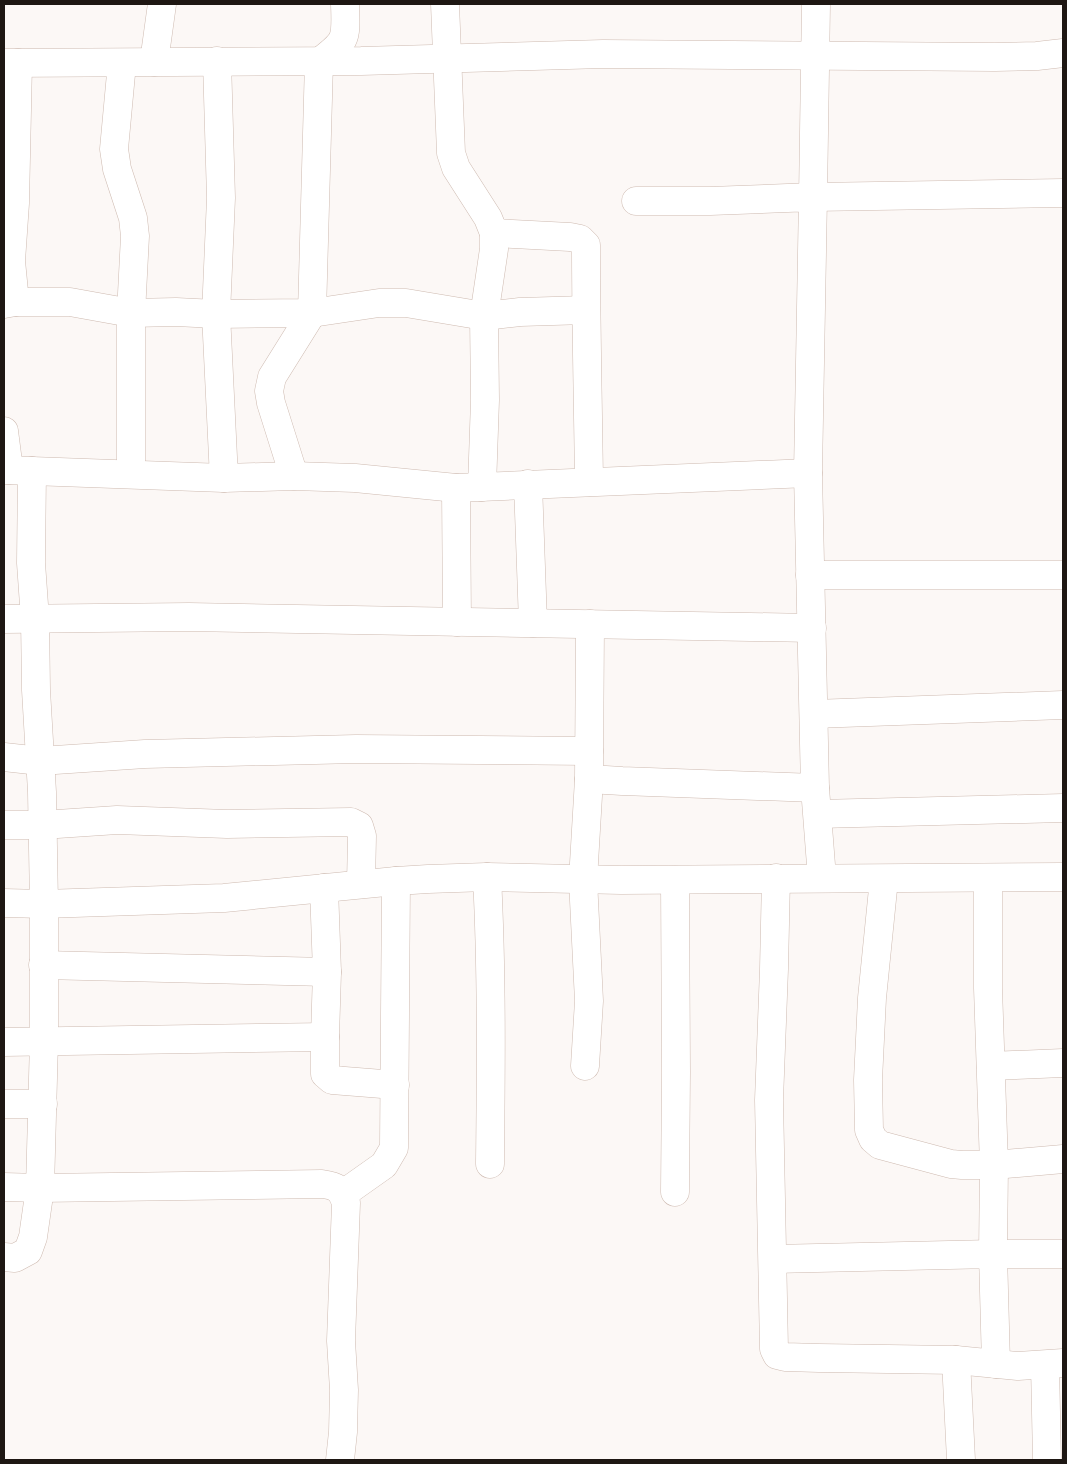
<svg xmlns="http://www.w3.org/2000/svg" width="1067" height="1464" viewBox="0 0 1067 1464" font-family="'Varela Round',sans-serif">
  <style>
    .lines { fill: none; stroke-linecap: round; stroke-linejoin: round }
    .street-casing { stroke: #cebab0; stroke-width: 29 }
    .street { stroke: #fff; stroke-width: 28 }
  </style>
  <rect width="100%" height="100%" fill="#fcf8f6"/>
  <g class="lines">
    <g class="street-casing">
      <g id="street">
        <polyline points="445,4 451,153 456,168 488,218 494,233 494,249 484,316 485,400 482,487"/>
        <polyline points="816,4 813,197 1063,193"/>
        <polyline points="217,61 221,198 216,314 224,478"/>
        <polyline points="154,62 162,4"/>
        <polyline points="4,63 361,61 603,54 995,57 1037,56 1063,53"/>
        <polyline points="122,63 114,149 117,169 133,218 135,236 131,313 131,474"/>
        <polyline points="636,201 710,201 813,197 808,473 815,788 822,878"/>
        <path d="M 494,233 L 570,237 L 580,239 L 586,245 C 586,324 588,403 589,482"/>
        <polyline points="15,302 11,261 15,203 18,63"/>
        <polyline points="4,304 15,302 70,302 131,313 176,312 216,314 312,313 379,303 406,303 484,316 520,312 586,310"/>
        <polyline points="4,431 9,470"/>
        <polyline points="4,470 224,478 294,476 355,478 456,488 808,473"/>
        <path d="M 294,476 L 271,403 L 269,391 L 272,377 L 312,313 L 319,62 C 348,40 346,39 345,4"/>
        <polyline points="528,484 533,623"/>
        <polyline points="456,488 457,622"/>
        <polyline points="810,575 1063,575"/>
        <polyline points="4,619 189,617 812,628"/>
        <polyline points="814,714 1063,705"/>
        <polyline points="4,757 40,761 145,754 356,749 589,751"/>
        <polyline points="589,779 622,781 815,788"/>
        <polyline points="818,814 1063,808"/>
        <polyline points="4,825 42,825 117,820 227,824 351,822 359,826 362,836 361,884"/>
        <path d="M 487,877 C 492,973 491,1069 490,1164"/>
        <polyline points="776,878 774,969 769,1100 774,1349 777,1355 785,1357 819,1358 956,1360 1018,1366 1063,1363"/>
        <polyline points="884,879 872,998 868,1080 869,1130 873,1139 880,1145 951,1164 962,1165 994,1165 1063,1159"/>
        <polyline points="988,879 988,988 994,1165 993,1254 1063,1254"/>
        <polyline points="675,880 676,1072 675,1192"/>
        <polyline points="324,888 327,972 325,1037 325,1074 332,1080 395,1085"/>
        <polyline points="4,903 44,904 224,898 396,881 428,879 487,877 621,880 1063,877"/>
        <polyline points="43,965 327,972"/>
        <polyline points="4,1042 325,1037"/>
        <polyline points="585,1066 589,1001 583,880 589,779 590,624"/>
        <polyline points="991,1066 1063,1063"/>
        <polyline points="4,1104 43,1104"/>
        <path d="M 4,1187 L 40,1188 L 322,1184 C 336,1186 341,1188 346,1203 L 341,1341 L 344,1390 L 343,1432 L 340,1460"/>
        <polyline points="343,1194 384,1165 394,1148 396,881"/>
        <polyline points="4,1257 15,1258 28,1251 33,1237 40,1188 44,1041 44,904 42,792 36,690 35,619 31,563 32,471"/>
        <polyline points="773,1259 993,1254 996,1364"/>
        <polyline points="956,1360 961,1460"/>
        <polyline points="1045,1365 1047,1460"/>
      </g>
    </g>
    <use href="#street" class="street"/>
  </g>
  <rect width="1067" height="1464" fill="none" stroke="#1e1713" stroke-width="10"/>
</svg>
